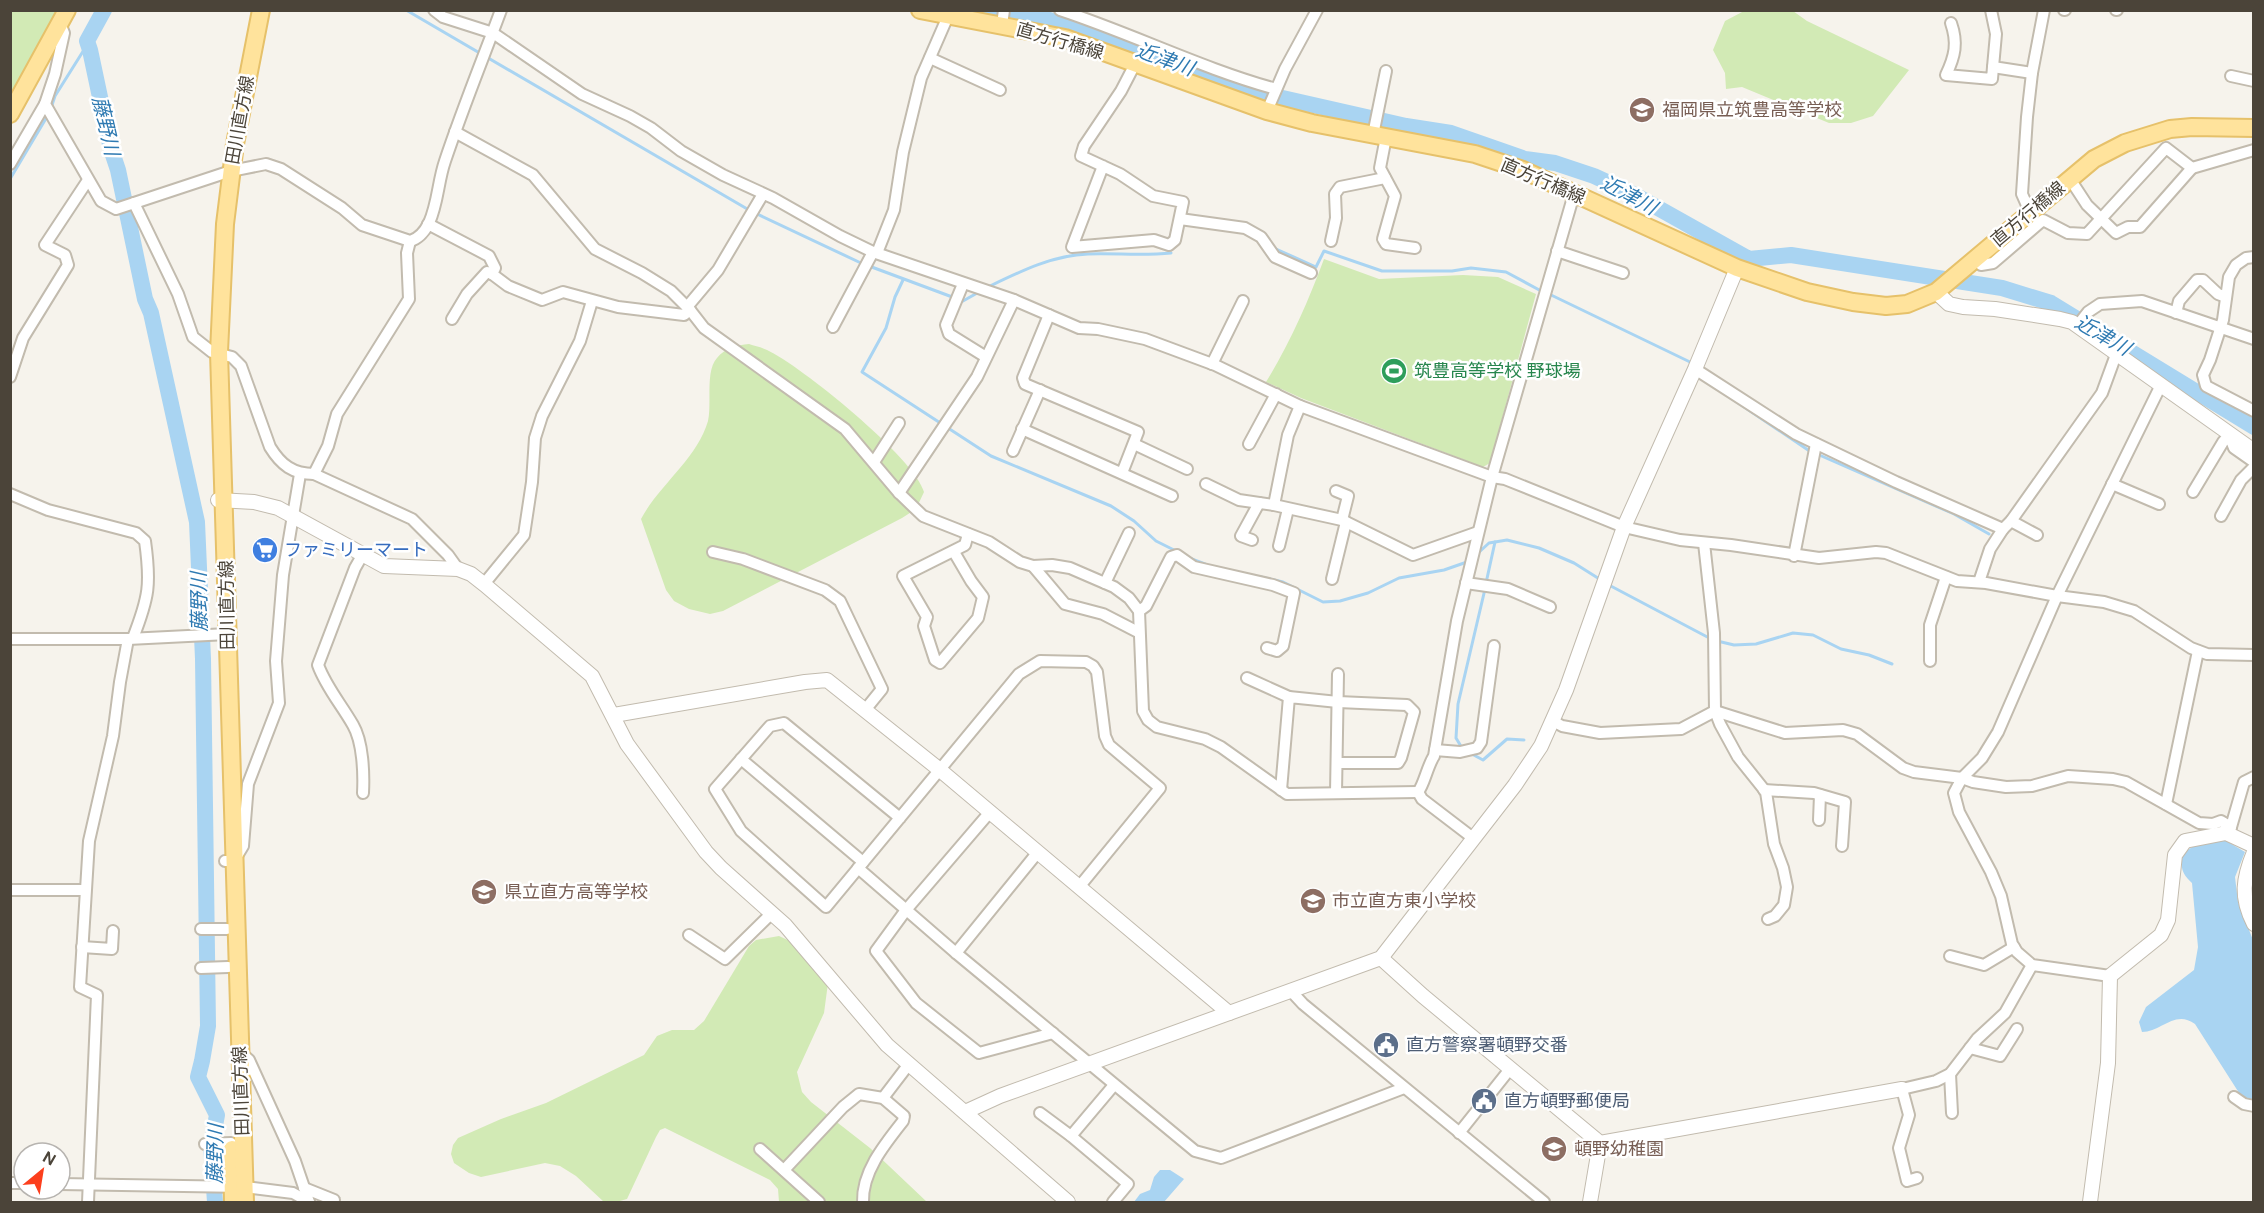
<svg xmlns="http://www.w3.org/2000/svg" width="2264" height="1213" viewBox="0 0 2264 1213" font-family="'DM Sans','Noto Sans JP',sans-serif">
  <style>
    .green { fill: #d2eab5 }
    .water { fill: #a9d4f2 }
    .lines { fill: none; stroke-linecap: round; stroke-linejoin: round }
    .stream { stroke: #a9d4f2; stroke-width: 3 }
    .river { stroke: #a9d4f2; stroke-width: 16 }
    .minor-casing { stroke: #c2bbae; stroke-width: 14 }
    .tertiary-casing { stroke: #c2bbae; stroke-width: 16 }
    .primary-casing { stroke: #e6c16a; stroke-width: 20 }
    .minor { stroke: #fff; stroke-width: 10 }
    .tertiary { stroke: #fff; stroke-width: 14 }
    .primary { stroke: #ffe39c; stroke-width: 16 }
    .labels { text-anchor: middle; dominant-baseline: central; stroke-width: 5; stroke-linejoin: round; paint-order: stroke }
    .street-label { font-size: 18px; fill: #4b4439; stroke: #fff }
    .education-label { font-size: 18px; fill: #785e54; stroke: #fff; text-anchor: start }
    .leisure-label { font-size: 18px; fill: #27864d; stroke: #fff; text-anchor: start }
    .shop-label { font-size: 18px; fill: #366cbe; stroke: #fff; text-anchor: start }
    .service-label { font-size: 18px; fill: #4e5e75; stroke: #fff; text-anchor: start }
    .water-label { font-size: 20px; font-style: italic; fill: #2e7ab2; stroke: #fff }
  </style>
  <rect width="100%" height="100%" fill="#f6f3ec"/>
  <g class="green">
    <polygon points="11,11 60,11 11,99"/>
    <polygon points="1744,11 1793,11 1807,21 1909,70 1873,116 1851,123 1829,123 1742,87 1726,89 1725,73 1713,50 1725,21"/>
    <path d="M 1324,259 L 1379,279 L 1463,275 L 1498,277 L 1536,294 L 1490,463 L 1483,467 L 1301,398 L 1266,382 C 1290,343 1308,302 1324,259 Z"/>
    <path d="M 749,344 C 755,346 761,347 767,350 C 800,365 916,459 924,492 L 916,509 L 902,518 L 723,611 L 710,614 L 689,609 L 674,601 L 666,590 L 641,519 C 659,485 697,459 708,421 C 712,403 705,371 717,358 C 725,348 737,345 749,344 Z"/>
    <polygon points="779,936 792,942 828,983 824,1013 797,1072 802,1092 811,1102 870,1148 927,1202 779,1202 778,1189 770,1180 665,1128 660,1130 656,1137 627,1199 616,1202 604,1202 576,1176 560,1166 545,1163 481,1177 469,1173 454,1163 451,1154 453,1145 458,1138 501,1119 546,1103 644,1055 657,1036 672,1030 694,1030 704,1021 749,946 756,940"/>
  </g>
  <g class="water">
    <path d="M 2223,839 L 2245,852 L 2235,877 L 2238,902 L 2253,940 L 2253,1101 L 2241,1096 L 2195,1024 C 2175,1009 2161,1032 2142,1032 L 2139,1022 L 2146,1007 L 2194,970 L 2198,947 L 2192,883 C 2182,874 2180,868 2183,854 L 2192,847 Z"/>
    <polygon points="1160,1170 1170,1170 1184,1179 1164,1202 1134,1202 1140,1194 1150,1190 1154,1177"/>
  </g>
  <g class="lines">
    <g class="stream">
      <polyline points="406,10 749,210"/>
      <polyline points="51,108 55,96 87,45"/>
      <polyline points="10,179 48,115"/>
      <polyline points="755,213 863,264"/>
      <polyline points="1276,249 1316,267 1324,251 1382,271 1452,271 1471,268 1506,272 1543,292"/>
      <polyline points="869,266 963,301 979,292"/>
      <polyline points="903,280 895,297 886,328 862,372 991,456 1111,506 1134,521 1156,541 1178,552"/>
      <path d="M 988,287 C 1019,272 1053,255 1088,254 C 1116,253 1143,256 1171,253"/>
      <polyline points="1549,294 1690,362 1691,367"/>
      <polyline points="1722,392 1811,452"/>
      <polyline points="1817,454 1954,514 1989,534"/>
      <polyline points="1477,554 1489,543 1507,540 1539,548 1574,563 1601,580"/>
      <polyline points="1189,558 1205,564"/>
      <polyline points="1261,577 1283,582 1323,602 1340,601 1368,593 1399,578 1444,570 1467,562"/>
      <polyline points="1486,583 1495,542"/>
      <polyline points="1607,584 1713,640 1734,645 1756,644 1793,633 1813,635 1841,649 1869,655 1892,664"/>
      <polyline points="1462,748 1456,738 1458,704 1485,589"/>
      <polyline points="1470,753 1483,760 1507,739 1524,740"/>
    </g>
    <g class="river">
      <polyline points="104,10 87,41 90,50 111,149 118,170 145,299 151,313 197,522 203,659 208,1026 202,1061 198,1077 217,1115 211,1147 215,1202"/>
      <polyline points="977,10 985,12 1013,11 1086,29 1148,51 1211,77 1256,92 1406,126 1451,133 1525,159 1555,163 1594,176 1633,194 1749,259 1791,255 2002,288 2051,303 2254,427"/>
    </g>
    <g class="minor-casing">
      <g id="minor">
        <polyline points="434,10 443,17 493,33 582,94 630,116 651,128 681,151 723,175 773,198 840,236 873,252 1014,300 1079,328 1098,329 1145,339 1215,365 1300,406 1492,477 1505,479 1624,527 1680,540 1731,545 1819,558 1876,552 1886,553 1957,581 1986,583 2057,596 2104,602 2134,611 2191,648 2207,654 2254,655"/>
        <path d="M 1060,10 C 1133,34 1203,69 1276,89"/>
        <polyline points="1991,10 1996,34 1993,67 2032,73"/>
        <polyline points="2064,10 2065,10"/>
        <polyline points="2116,10 2117,10"/>
        <path d="M 60,23 L 64,33 L 55,74 L 45,104 L 101,201 L 116,209 L 231,171 L 266,164 L 281,169 L 342,208 L 362,225 L 410,241 C 418,239 425,231 429,223 C 438,203 438,181 445,161 C 462,110 482,61 501,10"/>
        <path d="M 1951,23 C 1958,43 1955,56 1946,75 L 1992,79 L 1993,67"/>
        <polyline points="1002,25 1004,10"/>
        <polyline points="930,58 1000,90"/>
        <polyline points="2231,76 2254,81"/>
        <polyline points="1267,111 1285,69 1317,10"/>
        <polyline points="455,132 533,175 595,249 642,273 671,291 690,310 704,328 845,429 899,493 923,516 989,542 1020,562 1033,566 1052,565 1070,568 1114,587 1129,598 1139,611 1143,711 1148,720 1157,727 1205,739 1221,747 1287,794 1418,792"/>
        <polyline points="1373,135 1386,71"/>
        <polyline points="1386,137 1380,168 1395,196 1383,239 1386,244 1415,248"/>
        <polyline points="10,164 45,104"/>
        <polyline points="1103,166 1072,247 1154,240 1169,245 1175,240 1183,202 1153,196 1120,174 1081,156 1084,146 1121,91 1135,64"/>
        <polyline points="2070,179 2087,205 2116,233 2128,227 2140,227 2192,168"/>
        <path d="M 134,203 L 178,294 L 193,337 L 212,352 L 232,357 L 241,366 L 270,447 C 281,465 293,474 314,474 L 412,519 L 448,555 L 458,569"/>
        <polyline points="2030,212 2022,194 2027,117 2032,73 2044,10"/>
        <polyline points="1180,219 1245,228 1261,237 1275,257 1311,273"/>
        <polyline points="428,224 489,256 495,268 492,274 508,286 542,300 563,292 618,307 684,315 690,310"/>
        <polyline points="1331,241 1336,218 1335,194 1340,187 1385,178"/>
        <polyline points="1557,251 1623,273"/>
        <polyline points="877,253 894,210 903,152 921,78 948,16"/>
        <polyline points="2254,257 2246,258 2236,265 2229,277 2223,320 2210,360 2203,375 2206,386 2254,411"/>
        <polyline points="1975,259 1981,265 1993,263 2043,220 2068,233 2087,234 2166,148 2192,168 2254,150"/>
        <polyline points="963,284 946,325 949,334 986,357"/>
        <polyline points="687,307 718,270 763,194"/>
        <polyline points="2176,313 2179,301 2197,280 2203,280 2218,294 2226,297"/>
        <polyline points="1049,315 1023,378 1025,384 1138,432 1122,473"/>
        <polyline points="452,319 467,294 487,272 492,274"/>
        <polyline points="2077,326 2088,312 2100,304 2142,301 2254,339"/>
        <polyline points="833,327 873,252"/>
        <polyline points="1212,364 1243,301"/>
        <polyline points="1695,369 1796,434 1896,482 2003,529 2011,521 2102,393 2117,352"/>
        <polyline points="10,377 23,338 68,265 65,255 45,245 88,180"/>
        <polyline points="1300,406 1288,435 1274,505 1342,520 1413,555 1478,532"/>
        <polyline points="1022,429 1172,496"/>
        <polyline points="1134,444 1187,469"/>
        <polyline points="1249,444 1276,394"/>
        <polyline points="1013,451 1040,390"/>
        <polyline points="874,462 899,423"/>
        <polyline points="314,474 328,446 337,414 409,299 407,253 410,241"/>
        <polyline points="1206,484 1239,500 1274,505"/>
        <polyline points="2112,484 2159,504"/>
        <polyline points="1336,491 1348,496 1342,520"/>
        <polyline points="2193,492 2223,442 2229,435 2234,448 2254,462"/>
        <polyline points="899,493 977,377 1014,300"/>
        <path d="M 10,494 L 48,510 L 136,533 L 145,541 C 151,584 149,597 133,638"/>
        <polyline points="2221,516 2241,480 2254,467"/>
        <polyline points="2011,521 2037,535"/>
        <polyline points="1252,540 1241,536 1259,503"/>
        <polyline points="1704,543 1714,633 1715,711 1720,724 1738,757 1766,792 1774,844 1783,868 1787,887 1784,905 1775,916 1768,919"/>
        <polyline points="1279,546 1288,509"/>
        <polyline points="713,552 743,559 825,590 840,601 882,689 865,710"/>
        <polyline points="954,552 971,581 983,597 978,618 940,663 935,660 924,626 927,617 903,576 965,545 968,534"/>
        <path d="M 363,554 L 355,568 L 318,665 C 326,687 341,704 353,725 C 363,742 364,774 363,793"/>
        <polyline points="1794,556 1816,444"/>
        <polyline points="1033,566 1065,604 1103,614 1138,632"/>
        <polyline points="488,579 524,535 532,482 535,438 542,416 580,341 592,301"/>
        <polyline points="1332,579 1346,522"/>
        <polyline points="1979,582 1990,549 2003,529"/>
        <polyline points="1105,583 1129,533"/>
        <polyline points="1466,583 1508,589 1550,607"/>
        <polyline points="1139,611 1146,606 1171,557 1177,555 1194,567 1273,585 1294,593 1283,646 1277,651 1267,648"/>
        <polyline points="10,639 128,639 228,634"/>
        <polyline points="1930,661 1930,625 1946,577"/>
        <polyline points="1247,678 1289,697"/>
        <polyline points="1553,721 1562,726 1600,733 1681,729 1715,711 1785,733 1843,730 1857,734 1903,768 1914,772 1962,778 1973,782 2006,787 2032,786 2068,776 2113,779 2126,782 2199,823 2213,824 2221,821 2231,827 2229,834"/>
        <polyline points="1435,750 1460,752 1477,748 1481,742 1494,646"/>
        <polyline points="741,759 863,862"/>
        <polyline points="1281,790 1289,697 1338,702 1407,705 1414,712 1401,758 1398,763 1337,763"/>
        <polyline points="1764,790 1814,793 1845,802 1842,846"/>
        <path d="M 1418,792 C 1424,785 1427,767 1434,756 L 1457,621 L 1492,477 L 1574,194"/>
        <polyline points="1418,792 1422,799 1473,838"/>
        <polyline points="1336,793 1338,674"/>
        <polyline points="2166,804 2198,651"/>
        <polyline points="990,812 906,910 876,951 916,1003 979,1053 1053,1033"/>
        <polyline points="900,818 784,723 770,726 715,789 741,831 826,907 1019,674 1040,661 1086,662 1093,666 1097,672 1105,736 1109,745 1160,788 1079,887"/>
        <polyline points="1819,820 1820,795"/>
        <polyline points="2231,827 2244,782 2254,777"/>
        <polyline points="225,861 234,861 243,846 248,784 279,703 276,661 283,575 300,474"/>
        <polyline points="858,868 956,953 1195,1151 1221,1158 1404,1088"/>
        <polyline points="10,890 85,890"/>
        <polyline points="201,929 227,929"/>
        <polyline points="689,935 725,959 772,913"/>
        <polyline points="82,947 112,949 113,931"/>
        <polyline points="956,953 1038,852"/>
        <polyline points="1950,956 1984,965 2014,947"/>
        <polyline points="201,968 228,967"/>
        <polyline points="2110,976 2032,965 2017,952 2012,944 2001,896 1991,872 1959,812 1954,793 1962,778 1982,758 1998,732 2057,596 2160,387"/>
        <polyline points="1291,991 1303,1004 1544,1202"/>
        <polyline points="1970,1048 2000,1056 2017,1029"/>
        <polyline points="240,1052 249,1060 295,1161 309,1202"/>
        <polyline points="1950,1074 1952,1113"/>
        <polyline points="2234,1097 2244,1104 2254,1106"/>
        <polyline points="883,1098 909,1064"/>
        <polyline points="1040,1113 1071,1136"/>
        <polyline points="1459,1133 1510,1069"/>
        <polyline points="205,1144 231,1143"/>
        <polyline points="760,1149 819,1202"/>
        <path d="M 784,1170 L 843,1107 L 859,1094 L 883,1098 L 904,1116 L 903,1121 C 884,1145 862,1172 863,1202"/>
        <polyline points="1917,1178 1907,1181 1899,1148 1909,1115 1902,1089 1936,1081 1950,1074 1977,1039 2005,1013 2032,965"/>
        <polyline points="10,1183 24,1183"/>
        <polyline points="60,1184 245,1187 293,1193 309,1202"/>
        <polyline points="304,1188 334,1200"/>
        <polyline points="88,1202 97,995 80,987 89,841 113,736 120,682 128,639"/>
        <polyline points="1113,1202 1128,1184 1071,1136 1114,1085"/>
      </g>
    </g>
    <g class="tertiary-casing">
      <g id="tertiary">
        <polyline points="1936,292 1949,304 1963,307 1995,309 2060,319 2072,322 2254,451"/>
        <polyline points="218,500 254,502 278,508 384,566 458,569 471,574 485,585 592,676 627,744 706,852 721,868 785,925 887,1045 1068,1202"/>
        <polyline points="614,715 805,682 827,680 940,770 1229,1013"/>
        <path d="M 2254,852 C 2243,879 2240,897 2254,924"/>
        <polyline points="1381,958 1423,996 1600,1143 1902,1089"/>
        <polyline points="965,1112 1000,1096 1381,958 1515,785 1541,746 1566,690 1624,527 1695,369 1737,268"/>
        <polyline points="1590,1202 1600,1143"/>
        <polyline points="2090,1202 2108,1063 2110,976 2161,935 2168,920 2175,855 2185,841 2226,833 2254,846"/>
      </g>
    </g>
    <g class="primary-casing">
      <g id="primary">
        <polyline points="920,10 1065,38 1267,111 1312,123 1475,154 1523,170 1737,268 1807,292 1853,302 1886,306 1907,304 1936,292 2094,159 2125,143 2170,129 2192,127 2254,128"/>
        <polyline points="10,114 67,10"/>
        <polyline points="232,1149 233,1202"/>
        <polyline points="245,1202 219,352 225,224 235,144 261,10"/>
      </g>
    </g>
    <use href="#minor" class="minor"/>
    <use href="#tertiary" class="tertiary"/>
    <use href="#primary" class="primary"/>
  </g>
  <defs>
    <g id="school-disc" transform="scale(1.35)"><circle r="9.5" fill="#8d6e63" stroke="#fff"/><path d="M0-5L7-2L0 1L-7-2ZM-4 1L0 2.5L4 1V4Q0 6-4 4Z" fill="#fff"/></g>
    <g id="stadium-disc" transform="scale(1.35)"><circle r="9.5" fill="#2e9e5b" stroke="#fff"/><path d="M0-5a6.5 5 0 1 0 0 10a6.5 5 0 1 0 0-10ZM-3.5-1.8h7v3.6h-7Z" fill="#fff"/></g>
    <g id="supermarket-disc" transform="scale(1.35)"><circle r="9.5" fill="#3f7fe0" stroke="#fff"/><path d="M-6-5.5h2.5l.6 2H6L4.5 2H-2.5L-4.4-4H-6ZM-1.5 3.2a1.3 1.3 0 1 0 .1 0ZM3 3.2a1.3 1.3 0 1 0 .1 0Z" fill="#fff"/></g>
    <g id="civic-disc" transform="scale(1.35)"><circle r="9.5" fill="#5c6f8a" stroke="#fff"/><path d="M-.6-6.5H3V-4.5H.6V-3L4-1V1h2V6H-6V1h2V-1L-.6-3ZM-1.2 2.5V6h2.4V2.5Z" fill="#fff"/></g>
  </defs>
  <g fill-rule="evenodd">
    <use href="#school-disc" x="1642" y="110"/>
    <use href="#stadium-disc" x="1394" y="371"/>
    <use href="#supermarket-disc" x="265" y="550"/>
    <use href="#school-disc" x="484" y="892"/>
    <use href="#school-disc" x="1313" y="901"/>
    <use href="#civic-disc" x="1386" y="1045"/>
    <use href="#civic-disc" x="1484" y="1101"/>
    <use href="#school-disc" x="1554" y="1149"/>
  </g>
  <g class="labels">
    <g class="street-label">
      <text transform="translate(1060 41) rotate(16)">直方行橋線</text>
      <text transform="translate(240 120) rotate(-80)">田川直方線</text>
      <text transform="translate(1543 181) rotate(23)">直方行橋線</text>
      <text transform="translate(2028 214) rotate(-40)">直方行橋線</text>
      <text transform="translate(227 605) rotate(-91)">田川直方線</text>
      <text transform="translate(241 1091) rotate(-92)">田川直方線</text>
    </g>
    <g class="education-label">
      <text x="1662" y="110">福岡県立筑豊高等学校</text>
      <text x="504" y="892">県立直方高等学校</text>
      <text x="1332" y="901">市立直方東小学校</text>
      <text x="1574" y="1149">頓野幼稚園</text>
    </g>
    <g class="leisure-label">
      <text x="1414" y="371">筑豊高等学校 野球場</text>
    </g>
    <g class="shop-label">
      <text x="284" y="550">ファミリーマート</text>
    </g>
    <g class="service-label">
      <text x="1406" y="1045">直方警察署頓野交番</text>
      <text x="1504" y="1101">直方頓野郵便局</text>
    </g>
    <g class="water-label">
      <text transform="translate(1165 59) rotate(20)">近津川</text>
      <text transform="translate(106 126) rotate(77)">藤野川</text>
      <text transform="translate(1629 195) rotate(28)">近津川</text>
      <text transform="translate(2103 335) rotate(30)">近津川</text>
      <text transform="translate(199 602) rotate(-91)">藤野川</text>
      <text transform="translate(215 1154) rotate(-89)">藤野川</text>
    </g>
  </g>
  <rect width="2264" height="1213" fill="none" stroke="#4b4439" stroke-width="24"/>
  <g transform="translate(42 1171) rotate(30)"><circle r="28" fill="#ffffff" stroke="#b7b4b0" stroke-width="1.5"/>
  <path d="M0-4.5L10 22L0 15L-10 22Z" fill="#fc3f1d"/>
  <text y="-9" font-size="16" font-weight="bold" text-anchor="middle" fill="#4b4439">N</text>
  </g>
</svg>
